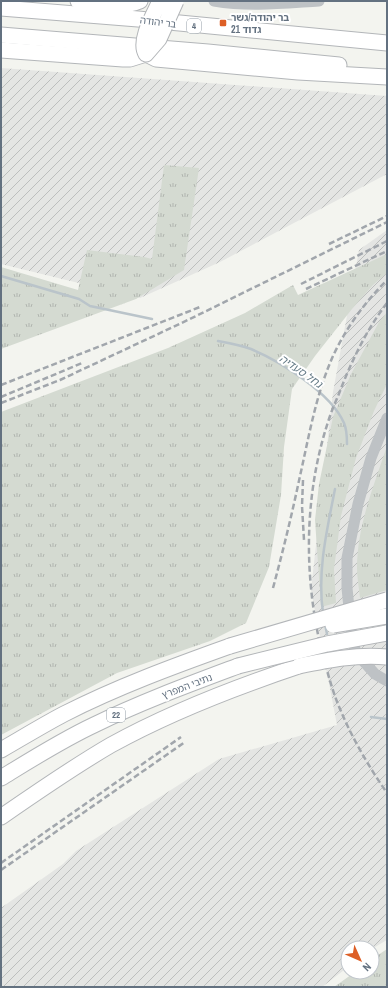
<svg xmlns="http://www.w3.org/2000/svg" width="388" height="988" viewBox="0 0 388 988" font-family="'Archivo Narrow','Noto Sans Hebrew',sans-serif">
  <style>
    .industrial { fill: url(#industrial-furrows) }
    .grass { fill: url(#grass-tufts) }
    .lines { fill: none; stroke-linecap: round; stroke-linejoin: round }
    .stream { stroke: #bac4ca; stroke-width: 2.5 }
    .highway-casing { stroke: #b3b6b9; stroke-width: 17 }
    .minor { stroke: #bec2c5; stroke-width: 11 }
    .highway { stroke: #fff; stroke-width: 15 }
    .rail { stroke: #a1a6ac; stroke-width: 2.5; stroke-dasharray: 6 3; stroke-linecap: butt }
    .highway-bridge-casing { stroke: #b3b6b9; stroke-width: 17; stroke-linecap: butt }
    .highway-bridge { stroke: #fff; stroke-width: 15 }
    .poi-dot { fill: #dd5f26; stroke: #fff; stroke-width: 1.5 }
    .labels { text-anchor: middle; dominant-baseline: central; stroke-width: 4; stroke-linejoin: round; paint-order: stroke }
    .shield { fill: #fff; stroke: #929ca6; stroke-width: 1 }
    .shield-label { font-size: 9px; font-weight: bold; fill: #637180 }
    .poi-label { font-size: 10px; font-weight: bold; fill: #637180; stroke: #fff; text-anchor: start }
    .street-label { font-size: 10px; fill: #637180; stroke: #fff }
    .water-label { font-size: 11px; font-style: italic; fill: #637985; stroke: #fff }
  </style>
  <defs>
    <pattern id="industrial-furrows" width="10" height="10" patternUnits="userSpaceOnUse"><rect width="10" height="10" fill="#e4e5e3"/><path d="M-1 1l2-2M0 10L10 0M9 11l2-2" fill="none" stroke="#bcbebd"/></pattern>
    <pattern id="grass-tufts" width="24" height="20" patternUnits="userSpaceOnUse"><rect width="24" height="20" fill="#d4dad1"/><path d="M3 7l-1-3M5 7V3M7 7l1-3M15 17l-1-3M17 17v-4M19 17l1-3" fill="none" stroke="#b0b5af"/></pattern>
  </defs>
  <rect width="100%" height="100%" fill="#f3f4ef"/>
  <g class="industrial">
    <polygon points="1,68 387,96 387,174 220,262 140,298 1,264"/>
    <polygon points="387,230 387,940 380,944 372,949 372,948 348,948 348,967 322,987 1,987 1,908 63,864 76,851 219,759 337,725 311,590 333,392 359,250"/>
  </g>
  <g class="grass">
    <polygon points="164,165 199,168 184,270 136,299 1,349 1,267 78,290 87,250 144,257 152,259"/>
    <polygon points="387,254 387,273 373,285 352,309 315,356 292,389 284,447 281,495 269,567 246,623 210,641 117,673 1,735 1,412 168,348 245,313 293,285 298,295"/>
    <polygon points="387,312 387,384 374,411 356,458 341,516 334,569 336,603 321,607 315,520 319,484 333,417 351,374 379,322"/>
    <path d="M 387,446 L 387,590 L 360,598 C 359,588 357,578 357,568 C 357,526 374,485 387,446 Z"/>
    <polygon points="387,949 387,987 334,987 355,972 372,972 372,959"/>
  </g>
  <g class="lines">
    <g class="stream">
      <polyline points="1,276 79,299 90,306 152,319"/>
      <path d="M 218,341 C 229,343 240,345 251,349 C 280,361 331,393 344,423 C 347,430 347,437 347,444"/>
      <path d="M 323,613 C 317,571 327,530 335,489"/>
      <polyline points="325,624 327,634"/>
      <polyline points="371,717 387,719"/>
    </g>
    <g class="highway-casing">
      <g id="highway">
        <path d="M 78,1 C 97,3 122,9 140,1"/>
        <polyline points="1,8 138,19 387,43"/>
        <polyline points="1,35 208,52 339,65"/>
        <polyline points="1,50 123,59 130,59 146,54 156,59 298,72 387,77"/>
        <path d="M 1,750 C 22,738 43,725 64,714 C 117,687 174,666 230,646"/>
        <path d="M 1,778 C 32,759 62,740 94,725 C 141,702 190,684 238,666"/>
        <path d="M 1,817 C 37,792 73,767 111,745 C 169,713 236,687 299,666"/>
      </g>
    </g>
    <g class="minor">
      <path d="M 214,1 C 249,7 285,3 319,1"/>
      <polyline points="387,418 371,458 358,504 347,558 347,588 352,638 356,653 375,674 387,681"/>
    </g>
    <use href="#highway" class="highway"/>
    <g class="rail">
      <polyline points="329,244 387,216"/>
      <polyline points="301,284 387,241"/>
      <polyline points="306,289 387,251"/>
      <path d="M 387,303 C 367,329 352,360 340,391 C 337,399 333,407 330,416 C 303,494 303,581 324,660 C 329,677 333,693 340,709 C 352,738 369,767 387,793"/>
      <polyline points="1,385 200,307"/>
      <polyline points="1,397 82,363"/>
      <polyline points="1,403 60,380 190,319 387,222"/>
      <polyline points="303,480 302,506 304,540"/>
      <path d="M 273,588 C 283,551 292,514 300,476 C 309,436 316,394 333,356 C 346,328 365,302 387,280"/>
      <polyline points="1,863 181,737"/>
      <polyline points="1,870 185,742"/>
    </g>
    <g class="highway-bridge-casing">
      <g id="highway-bridge">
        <path d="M 160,1 C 154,14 138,41 146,54 L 159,39 L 176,1"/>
        <polyline points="333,625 387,616"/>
        <polyline points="230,646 387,600"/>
        <polyline points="238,666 327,644 387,633"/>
        <path d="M 299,666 C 328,660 357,654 387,657"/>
      </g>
    </g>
    <use href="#highway-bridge" class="highway-bridge"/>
  </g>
  <rect class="poi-dot" x="219" y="19" width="8" height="8" rx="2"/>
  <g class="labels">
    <g class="shield">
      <rect x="187" y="19" width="14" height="14" rx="3"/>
      <rect x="107" y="708" width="18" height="14" rx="3"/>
    </g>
    <g class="shield-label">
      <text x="194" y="26">4</text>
      <text x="116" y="715">22</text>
    </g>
    <g class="poi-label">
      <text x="231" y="17">בר יהודה/גשר<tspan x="231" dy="12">גדוד 21</tspan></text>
    </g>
    <g class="street-label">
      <text transform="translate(158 22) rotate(7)">בר יהודה</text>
      <text transform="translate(187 686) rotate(-21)">נתיבי המפרץ</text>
    </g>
    <g class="water-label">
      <text transform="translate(301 371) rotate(35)">נחל סעדיה</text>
    </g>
  </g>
  <rect width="388" height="988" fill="none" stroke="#637180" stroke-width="4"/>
  <g transform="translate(360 960) rotate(135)"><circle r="19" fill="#ffffff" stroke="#c1c6cc"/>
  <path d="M0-3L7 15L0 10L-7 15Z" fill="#dd5f26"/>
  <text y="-6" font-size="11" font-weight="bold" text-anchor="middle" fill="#637180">N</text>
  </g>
</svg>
